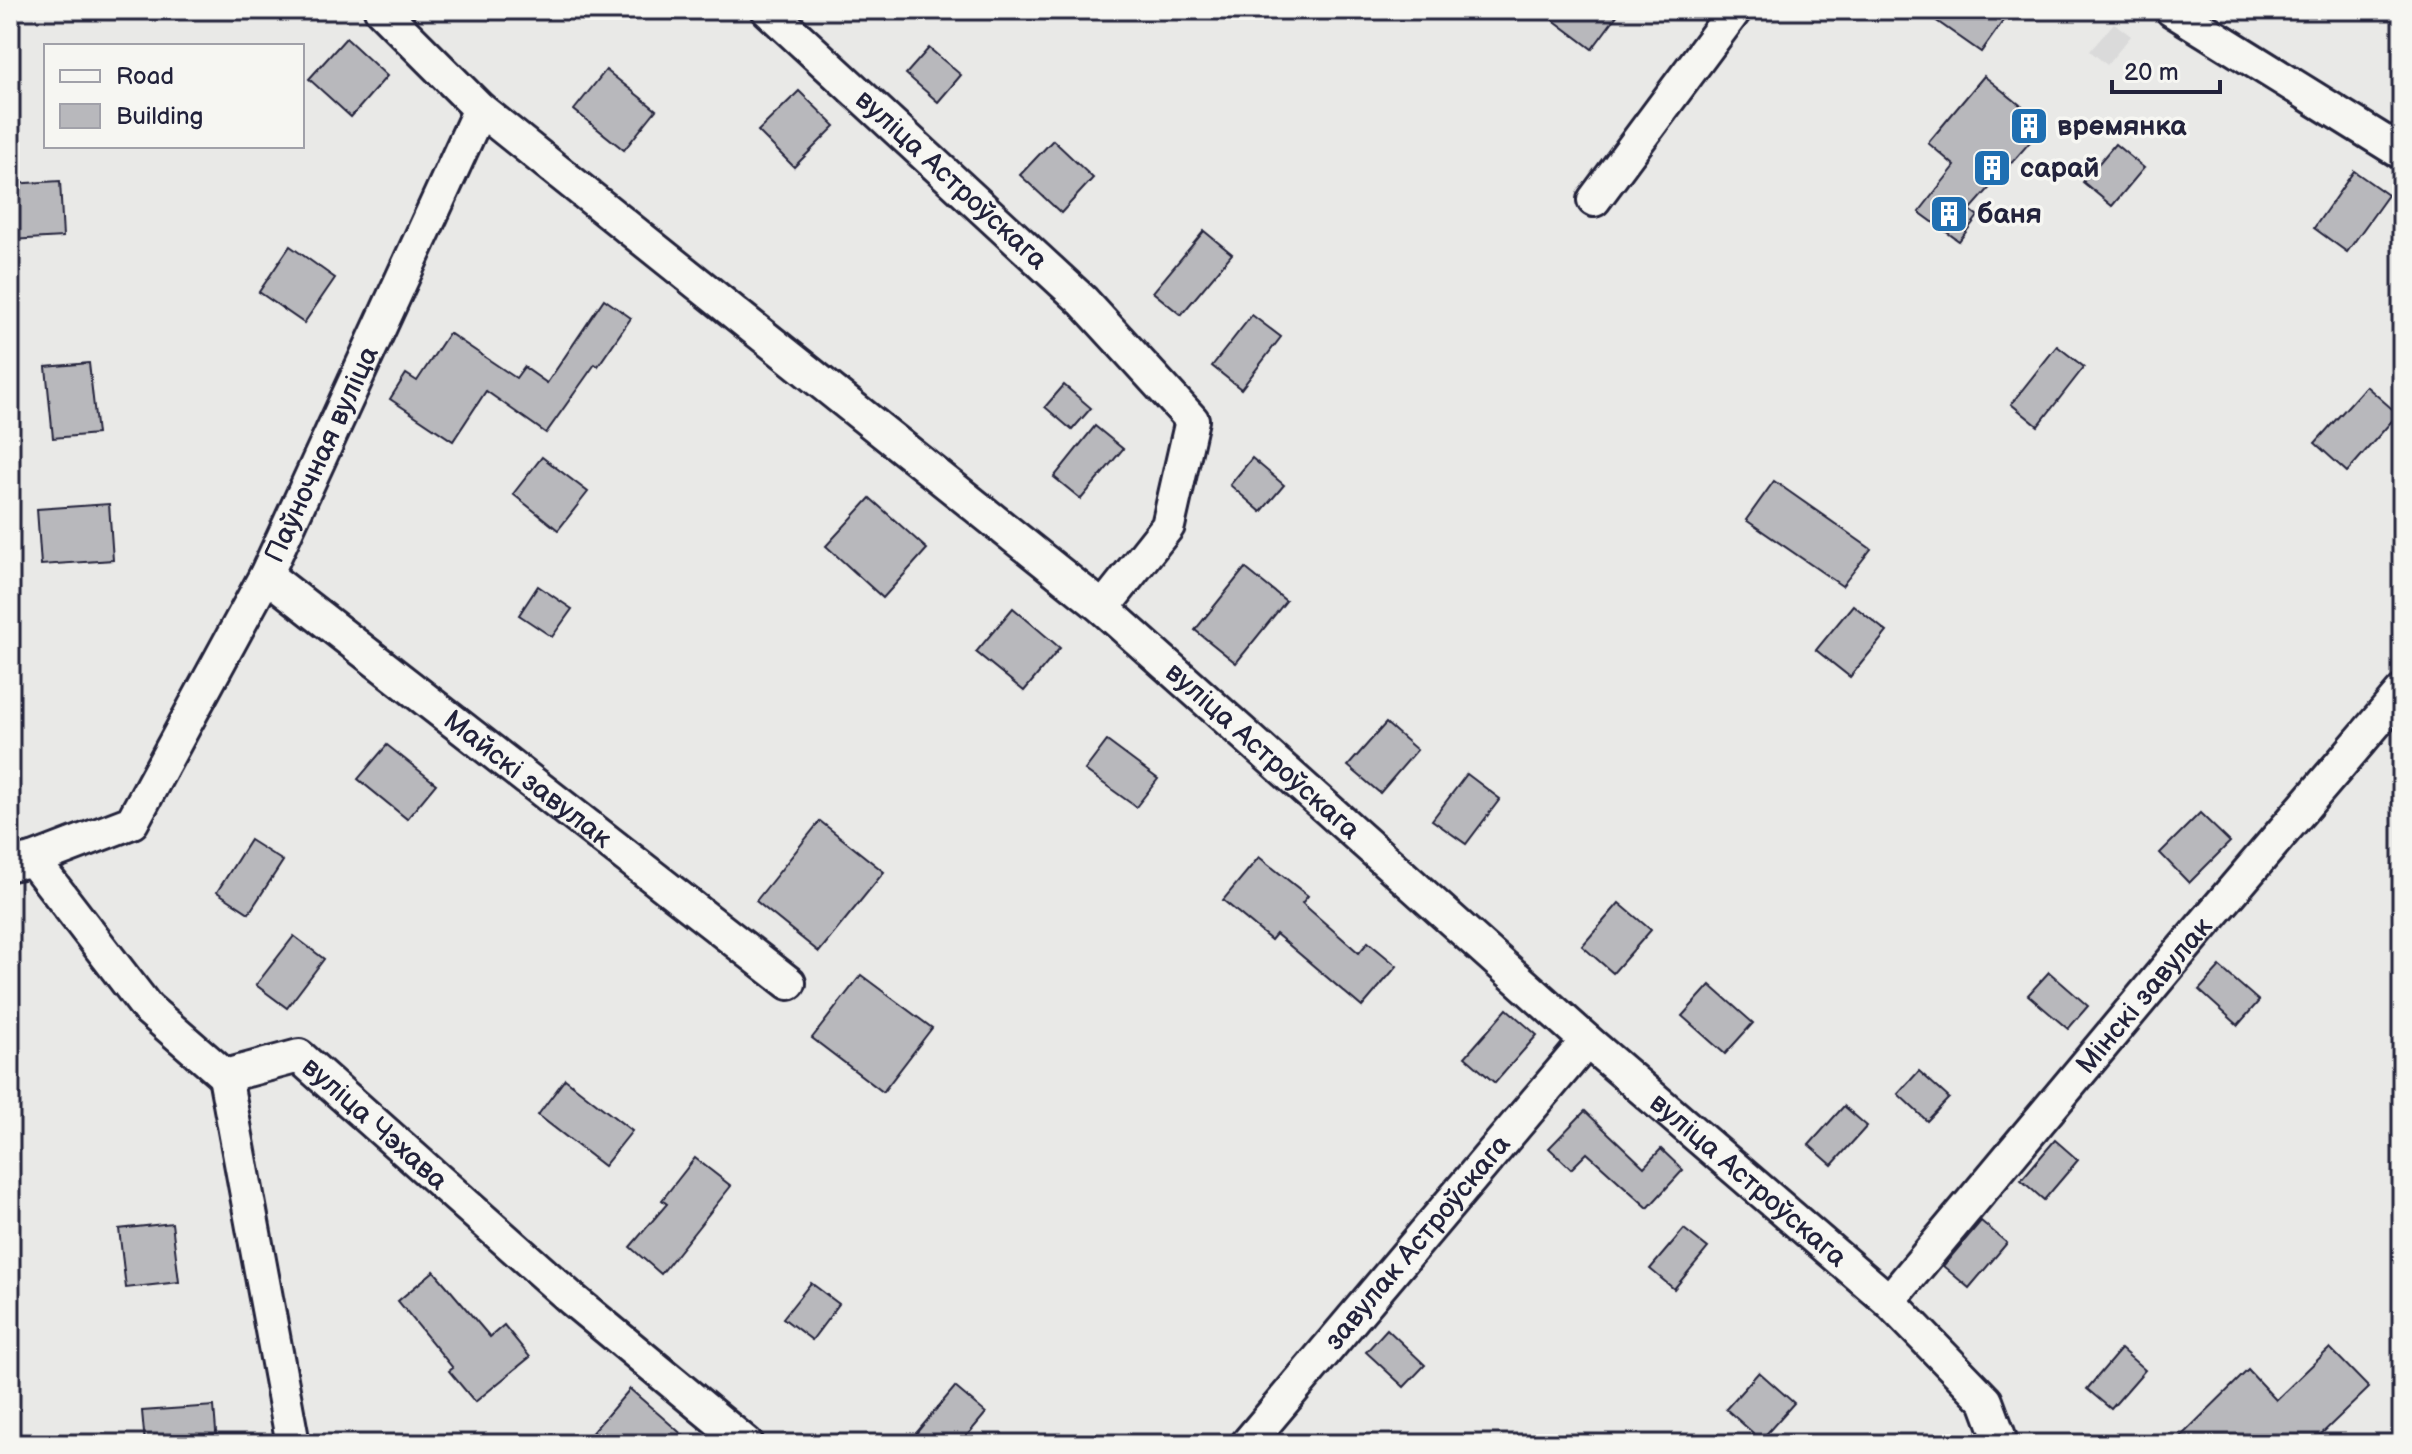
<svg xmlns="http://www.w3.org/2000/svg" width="2412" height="1454" viewBox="0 0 2412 1454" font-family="'Balsamiq Sans',sans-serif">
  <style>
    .built { fill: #dadada }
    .building { fill: #b8b8bc; stroke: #22223b; stroke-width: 2 }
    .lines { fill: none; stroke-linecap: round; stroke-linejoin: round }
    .street-casing { stroke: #22223b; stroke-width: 38 }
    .street { stroke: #f6f6f2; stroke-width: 32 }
    .labels { text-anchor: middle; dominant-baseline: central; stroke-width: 7; stroke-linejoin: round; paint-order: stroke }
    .poi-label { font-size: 28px; font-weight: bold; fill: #22223b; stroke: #f6f6f2; text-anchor: start }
    .street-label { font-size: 28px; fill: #22223b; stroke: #f6f6f2 }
  </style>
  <rect width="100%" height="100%" fill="#e9e9e7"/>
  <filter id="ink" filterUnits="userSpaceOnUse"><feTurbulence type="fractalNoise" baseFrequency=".0125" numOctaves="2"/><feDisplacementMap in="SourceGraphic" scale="16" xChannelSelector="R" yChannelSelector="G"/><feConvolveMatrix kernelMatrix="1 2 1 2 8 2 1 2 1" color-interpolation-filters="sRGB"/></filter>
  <g filter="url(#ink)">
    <polygon class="built" points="2114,23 2131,36 2107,65 2090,51"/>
    <g class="building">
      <polygon points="1540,10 1621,10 1592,49"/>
      <polygon points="1921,10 2011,10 1981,52"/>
      <polygon points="346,38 387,76 351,117 309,79"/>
      <polygon points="929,48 961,75 938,102 906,74"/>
      <polygon points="606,70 656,110 624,150 574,110"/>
      <polygon points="1984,76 2045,125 1970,210 1978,216 1959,241 1919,212 1955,166 1928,143"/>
      <polygon points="799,91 835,126 794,167 758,131"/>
      <polygon points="1053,140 1093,178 1061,213 1020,175"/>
      <polygon points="2115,144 2144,168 2112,206 2083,182"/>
      <polygon points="2354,171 2388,195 2347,252 2314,228"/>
      <polygon points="60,181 63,237 10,240 10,184"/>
      <polygon points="1204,231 1232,254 1181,315 1153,292"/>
      <polygon points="290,246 335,278 304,323 259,292"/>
      <polygon points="604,299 631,318 598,366 595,364 546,433 486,391 453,441 390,399 406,374 417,381 449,333 516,378 524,367 547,383"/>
      <polygon points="1252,315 1281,337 1241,389 1212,366"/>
      <polygon points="2057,346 2084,367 2038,426 2011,404"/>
      <polygon points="89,363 97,434 53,438 46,367"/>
      <polygon points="1064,385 1091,408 1072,430 1045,407"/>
      <polygon points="2366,386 2398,414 2347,472 2315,443"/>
      <polygon points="1095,426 1123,449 1081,499 1054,477"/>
      <polygon points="542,457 588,492 558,530 513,494"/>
      <polygon points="1252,458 1284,485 1261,512 1230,485"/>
      <polygon points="1774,481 1871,549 1842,586 1746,520"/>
      <polygon points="870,498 927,549 883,598 826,546"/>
      <polygon points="109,504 113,560 41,565 37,509"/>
      <polygon points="1245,568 1286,601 1236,663 1195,630"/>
      <polygon points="538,586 572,609 552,637 519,615"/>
      <polygon points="1853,605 1887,632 1850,677 1816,650"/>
      <polygon points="1013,608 1060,648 1024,691 976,652"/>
      <polygon points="1386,723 1417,750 1380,793 1348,766"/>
      <polygon points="1107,741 1158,779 1136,807 1085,770"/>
      <polygon points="387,745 436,784 407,819 358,779"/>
      <polygon points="1467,774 1500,799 1466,844 1432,820"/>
      <polygon points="2200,813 2230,842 2189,883 2160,853"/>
      <polygon points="820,821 884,872 819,952 756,901"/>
      <polygon points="250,840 283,861 249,913 217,892"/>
      <polygon points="1259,857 1308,896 1302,903 1359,953 1368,942 1397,966 1362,1007 1276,934 1271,940 1223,900"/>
      <polygon points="1619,903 1651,930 1613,973 1582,946"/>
      <polygon points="294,936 324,959 287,1008 256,985"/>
      <polygon points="2220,967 2259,1001 2238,1025 2199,990"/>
      <polygon points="2049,972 2088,1006 2068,1029 2028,995"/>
      <polygon points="861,975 932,1028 883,1092 812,1038"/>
      <polygon points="1710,985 1753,1023 1725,1054 1682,1016"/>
      <polygon points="1507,1009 1537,1035 1495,1083 1465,1057"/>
      <polygon points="1919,1071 1949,1098 1927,1121 1898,1094"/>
      <polygon points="565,1079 632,1131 604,1166 538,1115"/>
      <polygon points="1844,1106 1867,1126 1832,1165 1809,1145"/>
      <polygon points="1585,1111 1644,1167 1661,1149 1683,1170 1648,1208 1587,1153 1571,1169 1549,1148"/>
      <polygon points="2055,1140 2078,1160 2044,1200 2021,1180"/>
      <polygon points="695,1158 731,1186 661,1274 630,1247 667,1204 662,1200"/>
      <polygon points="1981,1221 2007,1243 1969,1288 1943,1266"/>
      <polygon points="172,1223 179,1282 126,1288 119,1229"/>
      <polygon points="1684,1229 1708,1248 1674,1289 1650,1269"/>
      <polygon points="434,1271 490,1337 504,1325 530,1357 475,1402 449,1371 453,1368 398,1301"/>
      <polygon points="811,1283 839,1304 812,1340 783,1318"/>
      <polygon points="1387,1329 1425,1365 1404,1387 1366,1352"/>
      <polygon points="2330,1348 2369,1388 2311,1444 2173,1444 2248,1370 2276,1400"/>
      <polygon points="2121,1349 2145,1370 2111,1409 2087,1389"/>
      <polygon points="1759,1372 1794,1403 1761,1440 1726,1409"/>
      <polygon points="955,1387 986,1413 960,1444 907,1444"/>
      <polygon points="630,1389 693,1444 582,1444"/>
      <polygon points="214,1406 217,1444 145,1444 142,1411"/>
    </g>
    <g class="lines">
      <g class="street-casing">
        <g id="street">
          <path id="s1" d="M 768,10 L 1083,301 L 1192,420 L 1168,526 L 1103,608 L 1587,1041 L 1889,1301 L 1986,1401 L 1999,1436 L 1997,1444"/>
          <polyline points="2172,10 2402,153"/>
          <polyline points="480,109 1103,608"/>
          <polyline points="1594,200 1735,10"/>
          <path id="s2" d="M 266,575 L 789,983"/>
          <path id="s3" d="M 33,860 L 132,822 L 266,575 L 480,109 L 381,10"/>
          <path id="s4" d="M 10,864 L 33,860 L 147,1008 L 225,1076 L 299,1056 L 573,1300 L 747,1444"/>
          <polyline points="225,1076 293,1444"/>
          <path id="s5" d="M 1889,1301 L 2176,957 L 2402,692"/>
          <path id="s6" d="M 1247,1444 L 1587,1041"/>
        </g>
      </g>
      <use href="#street" class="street"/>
    </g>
  </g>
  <defs>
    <g id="building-square" transform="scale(2)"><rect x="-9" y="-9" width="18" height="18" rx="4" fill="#1f6fb2" stroke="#f6f6f2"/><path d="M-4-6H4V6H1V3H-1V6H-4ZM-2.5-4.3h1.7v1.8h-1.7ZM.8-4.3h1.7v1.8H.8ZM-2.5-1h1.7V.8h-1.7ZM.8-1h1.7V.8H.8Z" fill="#fff"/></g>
  </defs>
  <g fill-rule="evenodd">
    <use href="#building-square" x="2029" y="126"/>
    <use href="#building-square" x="1992" y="168"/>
    <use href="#building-square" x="1949" y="214"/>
  </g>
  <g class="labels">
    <g class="poi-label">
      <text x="2057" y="126">времянка</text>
      <text x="2020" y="168">сарай</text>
      <text x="1977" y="214">баня</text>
    </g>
    <g class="street-label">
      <text stroke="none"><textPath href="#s1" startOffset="250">вуліца Астроўскага</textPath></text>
      <text stroke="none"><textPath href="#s3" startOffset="520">Паўночная вуліца</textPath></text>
      <text stroke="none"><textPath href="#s1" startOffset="1018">вуліца Астроўскага</textPath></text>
      <text stroke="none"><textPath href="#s2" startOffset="332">Майскі завулак</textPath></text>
      <text stroke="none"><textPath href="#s5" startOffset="398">Мінскі завулак</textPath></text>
      <text stroke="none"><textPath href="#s4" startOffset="492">вуліца Чэхава</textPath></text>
      <text stroke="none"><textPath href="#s1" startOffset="1666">вуліца Астроўскага</textPath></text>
      <text stroke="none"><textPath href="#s6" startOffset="264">завулак Астроўскага</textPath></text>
    </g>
  </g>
  <rect width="2412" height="1454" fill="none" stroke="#f6f6f2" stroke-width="40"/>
  <rect x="20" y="20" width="2372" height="1414" fill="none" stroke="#22223b" stroke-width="3" filter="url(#ink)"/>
  <rect x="44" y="44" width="260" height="104" fill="#f6f6f2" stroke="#a1a1a9" stroke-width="2"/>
  <rect x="60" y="70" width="40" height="12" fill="#f6f6f2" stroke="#a1a1a9" stroke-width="2"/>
  <text x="116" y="84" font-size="24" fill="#22223b">Road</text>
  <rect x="60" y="104" width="40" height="24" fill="#b8b8bc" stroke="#a1a1a9" stroke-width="2"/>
  <text x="116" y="124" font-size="24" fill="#22223b">Building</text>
  <path d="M2112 80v12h108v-12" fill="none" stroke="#22223b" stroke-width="4"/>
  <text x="2124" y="80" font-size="24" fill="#22223b" stroke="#f6f6f2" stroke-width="6" paint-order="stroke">20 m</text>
</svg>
